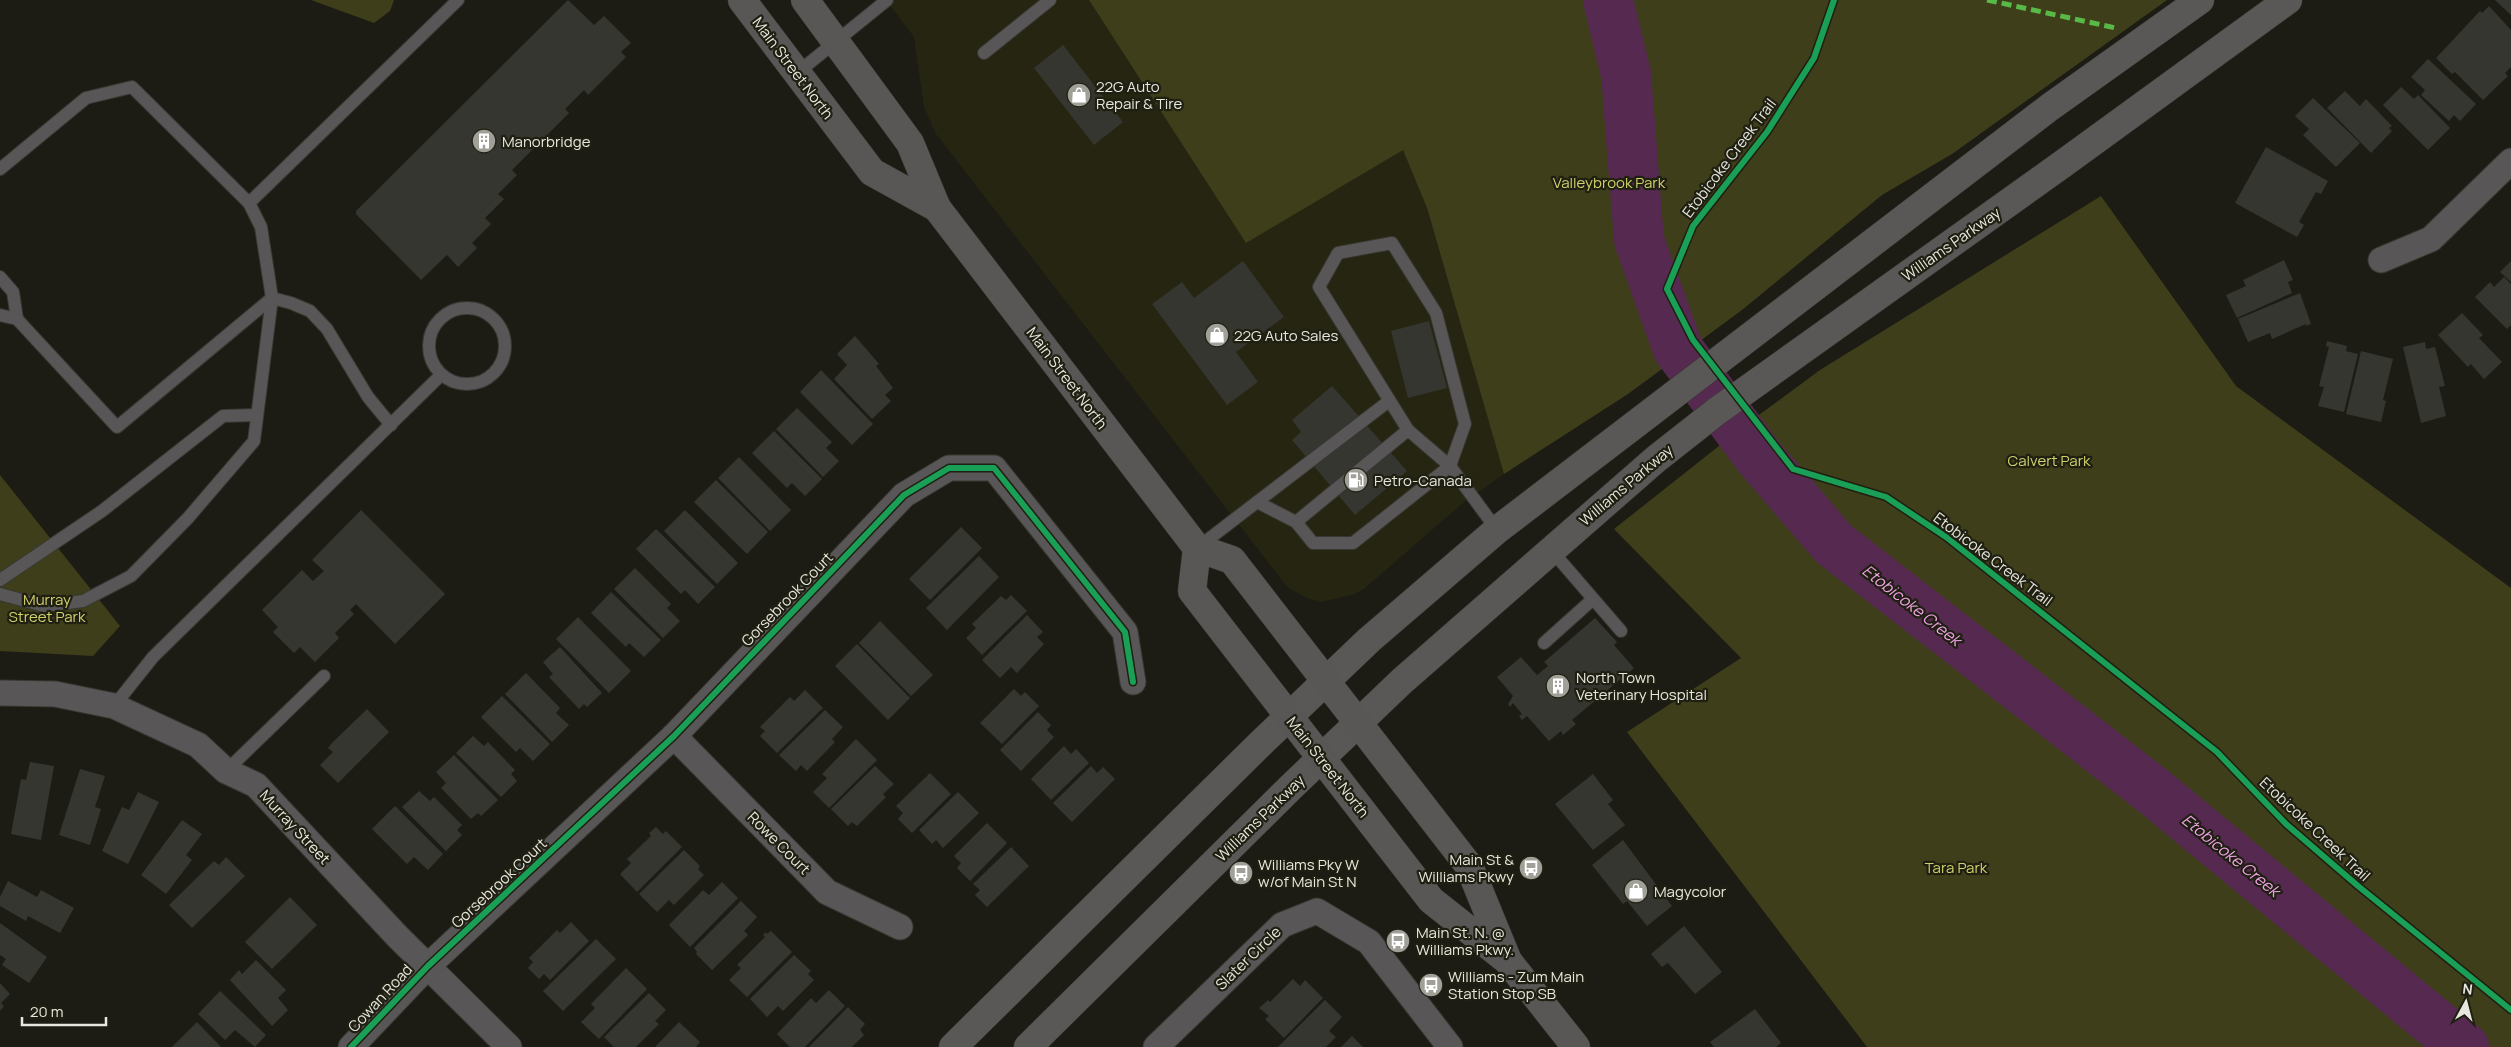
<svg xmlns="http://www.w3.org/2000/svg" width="2511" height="1047" viewBox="0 0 2511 1047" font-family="Manrope,sans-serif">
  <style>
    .built { fill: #252512 }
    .green { fill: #3f3e1a }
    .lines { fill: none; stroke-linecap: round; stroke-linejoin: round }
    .river { stroke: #552950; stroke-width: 50 }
    .building { fill: #363630 }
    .service-casing { stroke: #383832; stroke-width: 14 }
    .minor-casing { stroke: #383832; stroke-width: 27 }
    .secondary-casing { stroke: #383832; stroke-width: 29 }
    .primary-casing { stroke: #383832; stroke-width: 29 }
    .service { stroke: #585656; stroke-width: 12 }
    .minor { stroke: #585656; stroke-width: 25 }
    .secondary { stroke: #595857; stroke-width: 28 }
    .primary { stroke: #585755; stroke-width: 28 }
    .quiet { stroke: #58b947; stroke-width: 5; stroke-dasharray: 10 5; stroke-linecap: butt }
    .cycleway-casing { stroke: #1f1f12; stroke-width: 9 }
    .cycleway { stroke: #1a9f57; stroke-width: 6 }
    .labels { text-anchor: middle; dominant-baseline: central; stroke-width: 4.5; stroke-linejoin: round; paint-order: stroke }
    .street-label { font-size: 15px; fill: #e7e7de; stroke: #1f1f12 }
    .poi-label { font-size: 15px; fill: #e7e7de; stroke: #1f1f12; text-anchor: start }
    .park-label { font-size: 15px; fill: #d1d06a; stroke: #1f1f12 }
    .water-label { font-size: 16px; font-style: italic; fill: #efa2e5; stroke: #1f1f12 }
  </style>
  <rect width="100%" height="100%" fill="#1c1c15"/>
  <polygon class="built" points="886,0 1089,0 1246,242 1403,149 1427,208 1504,474 1463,503 1364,589 1355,594 1321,602 1309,599 1288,588 936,134 924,107 914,37"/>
  <g class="green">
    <polygon points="311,0 394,0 390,11 374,23"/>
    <polygon points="1089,0 2167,0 1952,154 1882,195 1742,310 1628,394 1504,474 1427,208 1403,150 1246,243"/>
    <polygon points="2101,196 2236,386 2511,588 2511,1047 1867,1047 1627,732 1741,658 1614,529 1748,423 1820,370"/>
    <polygon points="0,475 120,626 93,656 0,651"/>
  </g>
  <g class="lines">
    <polyline class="river" points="1608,0 1626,74 1639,240 1678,349 1760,458 1834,544 2152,790 2464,1047"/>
  </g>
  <g class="building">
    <polygon points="568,0 594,25 604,16 631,43 621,52 626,57 588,95 584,90 565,109 569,113 512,170 517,175 498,194 504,199 485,218 491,224 472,243 477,248 458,267 447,255 421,280 356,214 356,211"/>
    <polygon points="2495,0 2511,0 2511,15"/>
    <polygon points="2489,6 2511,30 2511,67 2505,73 2508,76 2483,100 2455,72 2452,74 2436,58 2480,11 2482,13"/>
    <polygon points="1063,45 1123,122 1094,145 1034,68"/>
    <polygon points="2428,59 2476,104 2460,121 2454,115 2449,121 2421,95 2425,90 2411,77"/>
    <polygon points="2401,87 2414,99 2418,95 2450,128 2428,150 2383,105"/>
    <polygon points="2345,91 2360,106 2366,99 2392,126 2389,128 2392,131 2371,153 2327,108"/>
    <polygon points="2313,98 2360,143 2336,167 2303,135 2309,129 2295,116"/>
    <polygon points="2266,147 2328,181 2321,194 2316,192 2299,222 2304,225 2297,237 2235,203"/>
    <polygon points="2284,260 2293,280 2288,282 2292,293 2237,318 2226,295 2246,286 2243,280"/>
    <polygon points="1243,261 1284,317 1236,352 1258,382 1227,405 1152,304 1182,282 1194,298"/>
    <polygon points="2511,261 2511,282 2500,272"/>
    <polygon points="2504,277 2511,284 2511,325 2507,329 2475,297 2490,282 2494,287"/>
    <polygon points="2300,293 2311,324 2306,326 2306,324 2272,339 2270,333 2248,342 2238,319"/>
    <polygon points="2462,313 2483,335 2479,338 2502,362 2484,379 2471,364 2468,367 2438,335"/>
    <polygon points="1429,321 1447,388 1408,398 1391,331"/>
    <polygon points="855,336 879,364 876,366 893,388 885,395 891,401 872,419 834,379 847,365 837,354"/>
    <polygon points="2327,341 2347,346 2346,351 2358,354 2344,412 2318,406 2324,387 2319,386 2329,347 2326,346"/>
    <polygon points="2425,342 2426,349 2435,347 2445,386 2439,387 2446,416 2421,423 2403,347"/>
    <polygon points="2361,351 2393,359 2383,400 2386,401 2381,422 2346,414"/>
    <polygon points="821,370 873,424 852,445 800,392"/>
    <polygon points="1332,386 1407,471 1355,515 1292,440 1301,432 1292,420"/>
    <polygon points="797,408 832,442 826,448 839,461 823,477 776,429"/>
    <polygon points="774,431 822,479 805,496 792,483 787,488 752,453"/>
    <polygon points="739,457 791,510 770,531 718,478"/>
    <polygon points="716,480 768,532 747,554 694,502"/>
    <polygon points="361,510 445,594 395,644 356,604 350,610 354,614 335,633 339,638 315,662 300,647 294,653 273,632 278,627 262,610 302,570 313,581 324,571 312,560"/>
    <polygon points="685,510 738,563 717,584 664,531"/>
    <polygon points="961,527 982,548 930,600 909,579"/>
    <polygon points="656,529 715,587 698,604 685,590 681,594 636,549"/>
    <polygon points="979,556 999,577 947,630 926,608"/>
    <polygon points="635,568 671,604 667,608 680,621 663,638 614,589"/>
    <polygon points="611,592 661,640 644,657 629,643 626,647 591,613"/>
    <polygon points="1011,595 1027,611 982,655 966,638 976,628 972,624 1001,596 1006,600"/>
    <polygon points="1027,615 1043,632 1037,637 1044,644 1017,673 1011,667 1000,678 982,660"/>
    <polygon points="578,617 631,671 609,693 556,639"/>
    <polygon points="1595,618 1617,642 1614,645 1634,668 1572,720 1576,724 1563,735 1561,731 1549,741 1527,716 1522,720 1519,716 1522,714 1513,703 1510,707 1508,704 1513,696 1497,677 1521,657 1537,675 1548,666 1544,662"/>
    <polygon points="880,621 933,675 911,696 859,643"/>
    <polygon points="857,644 910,698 888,720 835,666"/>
    <polygon points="560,647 602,693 587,707 584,704 579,709 549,677 553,674 543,662"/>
    <polygon points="526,673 560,708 556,713 569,725 552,742 505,694"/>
    <polygon points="1014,689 1021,696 1025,692 1039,706 1002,744 980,723"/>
    <polygon points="805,690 823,708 777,753 760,736 765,731 760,727 790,697 794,701"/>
    <polygon points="502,696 550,744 533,761 520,748 516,752 481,717"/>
    <polygon points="367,709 389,732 338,783 320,765 333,752 328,748 332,743"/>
    <polygon points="825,710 843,727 832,739 835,742 807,771 801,765 796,771 779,755"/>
    <polygon points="1038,712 1051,725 1047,730 1054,737 1021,771 1000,750"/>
    <polygon points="473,736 484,746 488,742 515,770 511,774 517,781 501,797 456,753"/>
    <polygon points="856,739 877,760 829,808 813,792 827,778 822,774"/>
    <polygon points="1064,746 1071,754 1076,749 1089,763 1051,800 1031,779"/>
    <polygon points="454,755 498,800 481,816 478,813 471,819 441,788 446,783 436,772"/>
    <polygon points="30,762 54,766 41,840 11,834 21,779 26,780"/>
    <polygon points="875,766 894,784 883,794 886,797 857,826 852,822 848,826 831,809"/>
    <polygon points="1091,766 1097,773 1103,767 1115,779 1072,822 1053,803"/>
    <polygon points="80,769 105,776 95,807 101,809 90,845 59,835"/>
    <polygon points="930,773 951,794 912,833 898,819 903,813 896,806"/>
    <polygon points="1593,774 1613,800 1608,804 1625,825 1593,850 1555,804"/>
    <polygon points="419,791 430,801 434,797 462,825 457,830 462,835 446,851 402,807"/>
    <polygon points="138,792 159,802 128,864 102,851 122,807 129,810"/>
    <polygon points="958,792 979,813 943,848 936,840 932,844 919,830"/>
    <polygon points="395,806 443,854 428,870 414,857 407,864 372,829"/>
    <polygon points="182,820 202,834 186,855 192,860 166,894 141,875"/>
    <polygon points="987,823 1007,843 970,881 957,868 961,863 954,856"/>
    <polygon points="656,827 663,834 666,831 682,847 637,892 620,874 631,863 627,859 651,836 649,833"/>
    <polygon points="1623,840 1672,906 1647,926 1627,901 1623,904 1592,865"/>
    <polygon points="1011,847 1029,866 987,907 975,895 980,890 973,884"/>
    <polygon points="684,850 700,866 698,869 704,875 674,905 669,900 657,912 639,894"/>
    <polygon points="226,857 245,876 192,928 169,905 214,861 219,865"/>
    <polygon points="8,881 37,897 41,890 74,908 60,933 28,916 26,921 0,906 0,897"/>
    <polygon points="722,882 738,898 690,947 669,925 703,890 709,895"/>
    <polygon points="290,897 317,925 272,969 245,942"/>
    <polygon points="741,901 757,917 744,931 748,935 712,970 696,954 697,952 694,948"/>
    <polygon points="571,922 589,941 550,980 544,974 539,979 528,968 533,962 529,958 557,930 560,933"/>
    <polygon points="0,923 47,957 29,983 2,965 6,959 0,955"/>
    <polygon points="1684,926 1722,972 1695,994 1668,963 1662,967 1651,954"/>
    <polygon points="771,931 792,952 747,997 729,980 741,968 737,965 765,937 763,935 766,932 767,934"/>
    <polygon points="596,939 616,959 563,1011 543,991"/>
    <polygon points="794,955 811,971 808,974 814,980 783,1011 778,1006 767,1017 750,999"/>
    <polygon points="256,960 286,990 278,998 288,1010 272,1026 230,980 239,970 242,974"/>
    <polygon points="626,968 647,989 599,1039 581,1022 595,1008 591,1004"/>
    <polygon points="1293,979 1300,986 1305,980 1323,998 1284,1038 1265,1019 1269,1016 1259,1008 1268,1000 1270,1002"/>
    <polygon points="0,983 10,994 1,1003 4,1006 0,1011"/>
    <polygon points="829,990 845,1006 805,1047 790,1047 777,1034 811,998 816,1003"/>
    <polygon points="220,991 266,1035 255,1047 235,1030 225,1040 198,1014"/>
    <polygon points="649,993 666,1010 655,1021 659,1024 636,1047 614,1047 604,1037"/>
    <polygon points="1325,1000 1342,1017 1329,1031 1336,1037 1326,1047 1278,1047"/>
    <polygon points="848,1007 865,1024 860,1030 864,1035 852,1047 809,1047"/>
    <polygon points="1755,1009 1781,1043 1776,1047 1714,1047 1710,1042"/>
    <polygon points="197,1022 221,1047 172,1047"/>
    <polygon points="679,1022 700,1042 696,1047 655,1047"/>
    <polygon points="1352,1036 1363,1047 1341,1047"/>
  </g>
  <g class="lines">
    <g class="service-casing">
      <g id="service">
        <polyline points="984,53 1050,0"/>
        <polyline points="797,73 887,0"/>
        <polyline points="0,169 86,98 132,87 249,203 261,227 272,298 254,441 188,518 131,576 83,601 44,606 0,594"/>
        <polyline points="249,203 458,0"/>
        <polygon points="1392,243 1436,313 1465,424 1450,466 1408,430 1319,287 1338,253"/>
        <polyline points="0,277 13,292 17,319"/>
        <circle cx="467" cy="346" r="38"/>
        <polyline points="0,315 17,319 117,427 272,298 291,303 310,311 327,329 368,397 391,425"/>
        <polyline points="1257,502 1389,401"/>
        <polyline points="1296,522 1408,430"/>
        <polyline points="1197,548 1257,502 1296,522 1313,543 1353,543 1450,466 1497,530"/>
        <polyline points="1552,551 1621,631"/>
        <polyline points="0,580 102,511 223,416 256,415"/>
        <polyline points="1544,643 1593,599"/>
        <polyline points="114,706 153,657 441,375"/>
        <polyline points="226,771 324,676"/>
      </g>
    </g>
    <g class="minor-casing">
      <g id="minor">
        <polyline points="2381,260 2431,239 2511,161"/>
        <polyline points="0,693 55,694 114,706 198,745 226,771 256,785 397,936 509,1047"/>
        <polyline points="674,736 827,892 900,927"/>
        <polyline points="351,1047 428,966 674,736 904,495 949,468 994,468 1125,632 1133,682"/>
        <polyline points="1156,1047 1282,925 1317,911 1369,942 1450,1047"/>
      </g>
    </g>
    <g class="secondary-casing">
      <g id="secondary">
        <polyline points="953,1047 1259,745 1369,640 1497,530 2050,107 2200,0"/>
        <polyline points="1028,1047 1291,787 1402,681 1656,459 1717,411 2064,163 2288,0"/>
      </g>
    </g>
    <g class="primary-casing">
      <g id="primary">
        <polyline points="742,0 872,172 937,208"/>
        <polyline points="805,0 910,143 937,208 1197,548 1232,560 1469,866 1508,961"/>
        <polyline points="1197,548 1192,591 1431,900 1508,961 1576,1047"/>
      </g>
    </g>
    <use href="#service" class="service"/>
    <use href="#minor" class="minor"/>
    <use href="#secondary" class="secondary"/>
    <use href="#primary" class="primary"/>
    <polyline class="quiet" points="1987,0 2116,28"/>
    <g class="cycleway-casing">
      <g id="cycleway">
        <polyline points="1834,0 1814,58 1767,132 1693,226 1667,289 1693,340 1793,469 1886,497 1946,537 2217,752 2286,824 2358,886 2511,1010"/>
        <polyline points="351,1047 428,966 674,736 904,495 949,468 994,468 1125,632 1133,682"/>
      </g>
    </g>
    <use href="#cycleway" class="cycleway"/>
  </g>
  <defs>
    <g id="shop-disc" transform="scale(1.25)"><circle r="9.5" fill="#a0a098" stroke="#1f1f12"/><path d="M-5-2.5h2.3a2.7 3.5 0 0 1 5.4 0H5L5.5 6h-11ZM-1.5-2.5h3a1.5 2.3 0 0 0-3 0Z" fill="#fff"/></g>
    <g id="building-disc" transform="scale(1.25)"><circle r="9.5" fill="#a0a098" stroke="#1f1f12"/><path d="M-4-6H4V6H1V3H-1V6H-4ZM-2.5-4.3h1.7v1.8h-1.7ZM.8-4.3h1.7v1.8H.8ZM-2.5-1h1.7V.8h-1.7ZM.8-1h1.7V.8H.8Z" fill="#fff"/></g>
    <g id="fuel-disc" transform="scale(1.25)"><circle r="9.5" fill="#a0a098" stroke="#1f1f12"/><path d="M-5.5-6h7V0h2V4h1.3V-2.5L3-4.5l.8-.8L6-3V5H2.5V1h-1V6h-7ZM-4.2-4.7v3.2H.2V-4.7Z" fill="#fff"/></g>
    <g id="bus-disc" transform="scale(1.25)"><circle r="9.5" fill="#a0a098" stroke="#1f1f12"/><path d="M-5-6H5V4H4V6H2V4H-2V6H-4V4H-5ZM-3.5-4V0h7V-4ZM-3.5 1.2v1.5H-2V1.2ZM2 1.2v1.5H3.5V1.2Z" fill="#fff"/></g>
  </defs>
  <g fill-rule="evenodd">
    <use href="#shop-disc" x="1079" y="95"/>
    <use href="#building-disc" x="484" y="141"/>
    <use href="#shop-disc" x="1217" y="335"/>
    <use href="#fuel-disc" x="1356" y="480"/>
    <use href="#building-disc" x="1558" y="686"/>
    <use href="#bus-disc" x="1531" y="868"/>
    <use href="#bus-disc" x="1241" y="873"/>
    <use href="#shop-disc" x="1636" y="891"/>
    <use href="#bus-disc" x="1398" y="941"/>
    <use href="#bus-disc" x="1431" y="985"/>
  </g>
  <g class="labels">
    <g class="street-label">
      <text transform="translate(793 68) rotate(53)">Main Street North</text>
      <text transform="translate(1729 158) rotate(-53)">Etobicoke Creek Trail</text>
      <text transform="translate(1951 244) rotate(-35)">Williams Parkway</text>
      <text transform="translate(1067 378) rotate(53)">Main Street North</text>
      <text transform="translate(1626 485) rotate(-40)">Williams Parkway</text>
      <text transform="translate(1993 559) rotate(37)">Etobicoke Creek Trail</text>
      <text transform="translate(787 599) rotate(-46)">Gorsebrook Court</text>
      <text transform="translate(1328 767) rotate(52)">Main Street North</text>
      <text transform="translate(1260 818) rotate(-44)">Williams Parkway</text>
      <text transform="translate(295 827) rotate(47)">Murray Street</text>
      <text transform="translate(2315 829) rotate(43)">Etobicoke Creek Trail</text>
      <text transform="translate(779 843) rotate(45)">Rowe Court</text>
      <text transform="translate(499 883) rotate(-43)">Gorsebrook Court</text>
      <text transform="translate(1248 958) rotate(-44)">Slater Circle</text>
      <text transform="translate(380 998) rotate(-47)">Cowan Road</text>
    </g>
    <g class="poi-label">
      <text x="1096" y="86">22G Auto<tspan x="1096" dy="17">Repair &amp; Tire</tspan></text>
      <text x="502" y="141">Manorbridge</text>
      <text x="1234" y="335">22G Auto Sales</text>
      <text x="1374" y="480">Petro-Canada</text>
      <text x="1576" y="677">North Town<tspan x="1576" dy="17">Veterinary Hospital</tspan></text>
      <text x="1514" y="859" text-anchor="end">Main St &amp;<tspan x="1514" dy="17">Williams Pkwy</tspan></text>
      <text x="1258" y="864">Williams Pky W<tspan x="1258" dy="17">w/of Main St N</tspan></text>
      <text x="1654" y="891">Magycolor</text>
      <text x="1416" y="932">Main St. N. @<tspan x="1416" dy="17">Williams Pkwy.</tspan></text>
      <text x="1448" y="976">Williams - Zum Main<tspan x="1448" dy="17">Station Stop SB</tspan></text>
    </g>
    <g class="park-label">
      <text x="1609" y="182">Valleybrook Park</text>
      <text x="2049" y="460">Calvert Park</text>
      <text x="47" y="599">Murray<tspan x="47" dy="17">Street Park</tspan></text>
      <text x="1956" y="867">Tara Park</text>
    </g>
    <g class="water-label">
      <text transform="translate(1912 605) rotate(38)">Etobicoke Creek</text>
      <text transform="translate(2231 855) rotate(39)">Etobicoke Creek</text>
    </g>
  </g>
  <g transform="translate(2466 1002) rotate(7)" stroke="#1f1f12" stroke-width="4" paint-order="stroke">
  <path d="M0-4L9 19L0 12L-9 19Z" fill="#e7e7de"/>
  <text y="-8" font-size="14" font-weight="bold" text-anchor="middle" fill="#e7e7de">N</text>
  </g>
  <path d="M22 1017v8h84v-8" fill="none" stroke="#e7e7de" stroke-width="2.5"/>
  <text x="30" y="1017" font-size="15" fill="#e7e7de" stroke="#1f1f12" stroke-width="4" paint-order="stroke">20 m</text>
</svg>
